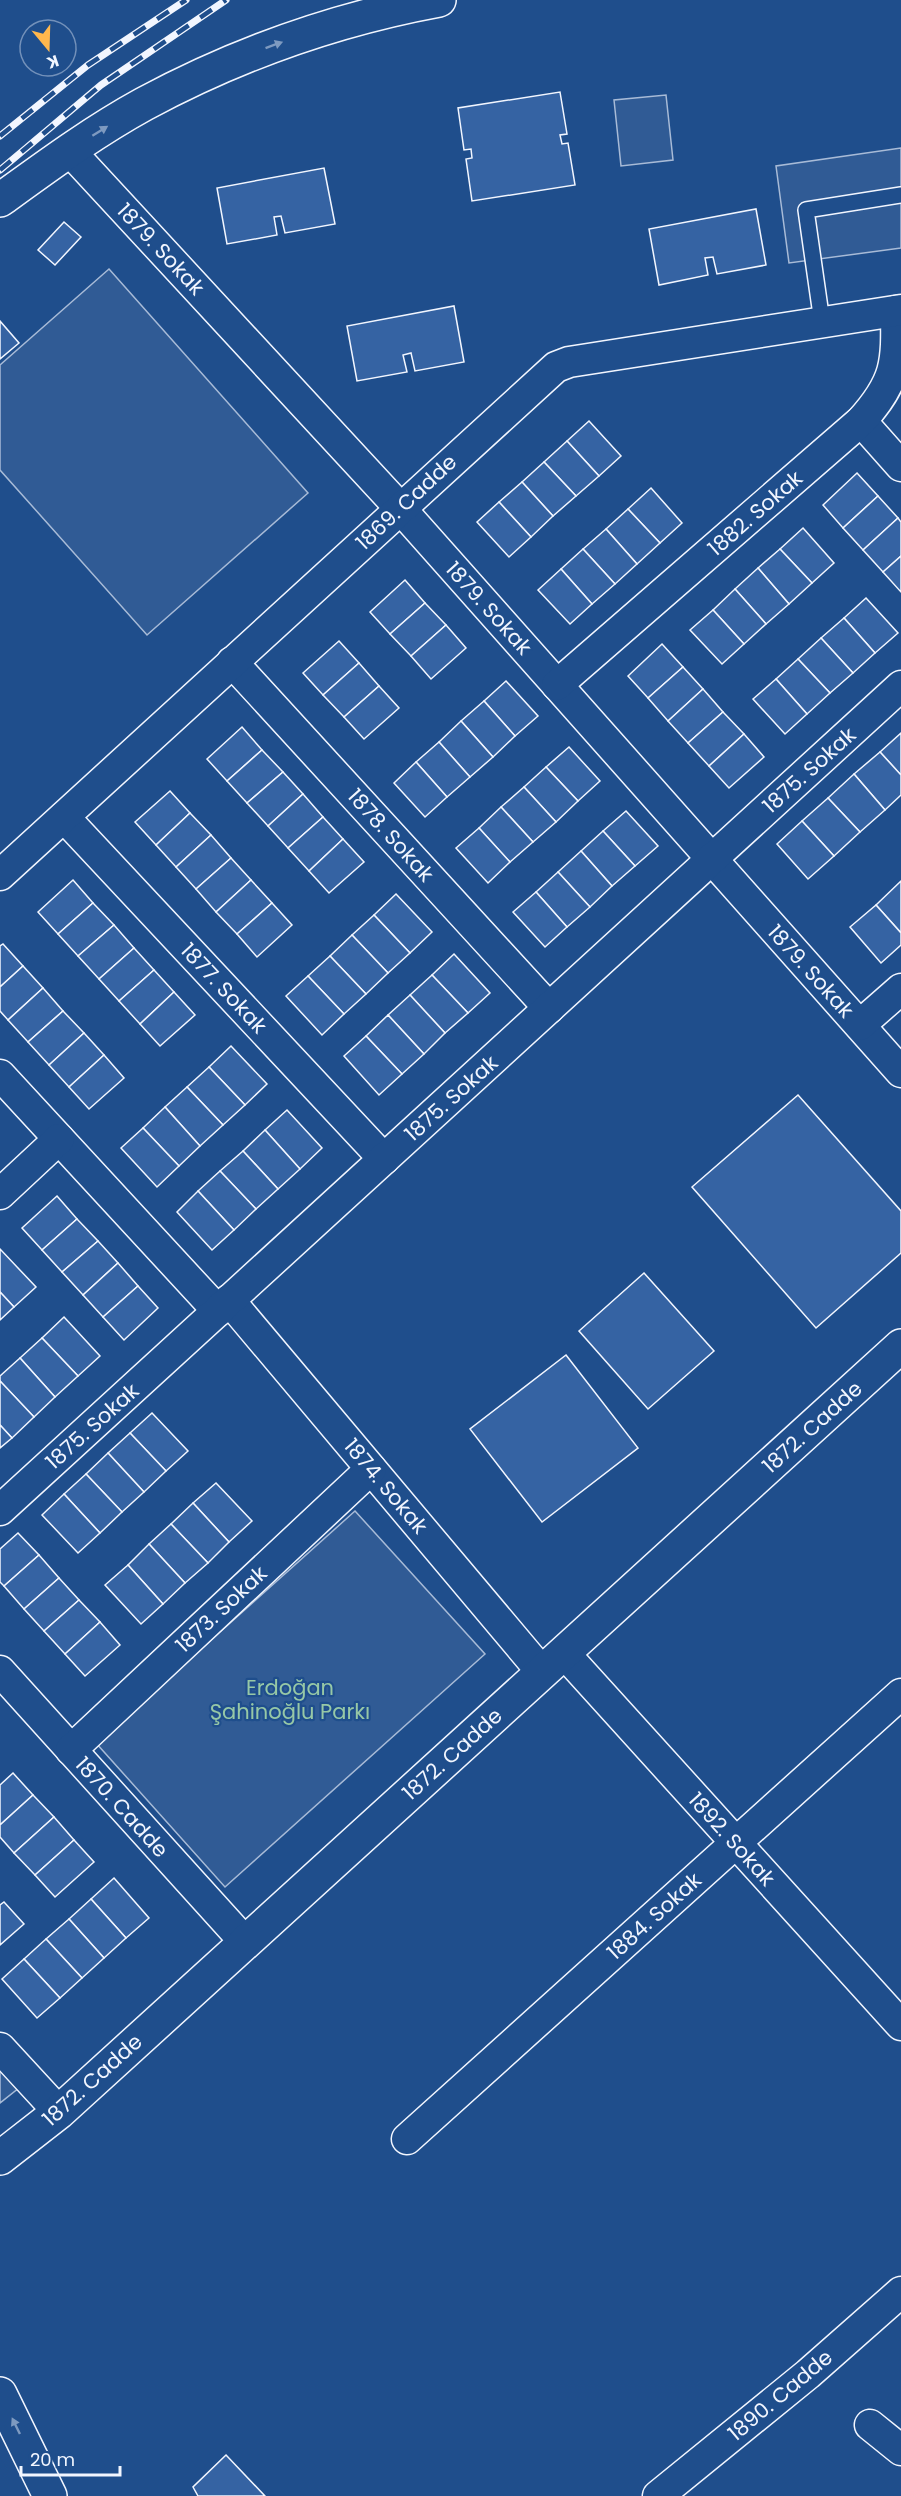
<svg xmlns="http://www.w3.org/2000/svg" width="901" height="2496" viewBox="0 0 901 2496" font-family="Poppins,sans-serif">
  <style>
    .built { fill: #305b95; stroke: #a8bbd7; stroke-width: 1.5 }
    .building { fill: #3563a3; stroke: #f2f6ff; stroke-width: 1.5 }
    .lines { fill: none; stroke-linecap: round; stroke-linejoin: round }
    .lane-casing { stroke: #f2f6ff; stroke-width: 18 }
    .street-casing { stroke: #f2f6ff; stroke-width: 33 }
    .secondary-casing { stroke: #f2f6ff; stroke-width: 36 }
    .primary-casing { stroke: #f2f6ff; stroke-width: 36 }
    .lane { stroke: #1f4e8c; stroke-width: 15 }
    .street { stroke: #1f4e8c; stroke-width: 30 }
    .secondary { stroke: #1f4e8c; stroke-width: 33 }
    .primary { stroke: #1f4e8c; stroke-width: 33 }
    .rail-casing { stroke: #f2f6ff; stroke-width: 7 }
    .rail { stroke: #1f4e8c; stroke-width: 4.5; stroke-dasharray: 14; stroke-linecap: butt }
    .oneway { fill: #7e9ac0 }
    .labels { text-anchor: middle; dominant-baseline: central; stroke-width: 4.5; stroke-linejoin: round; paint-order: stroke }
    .street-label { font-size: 21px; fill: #f2f6ff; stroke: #1f4e8c }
    .park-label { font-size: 21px; fill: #97c8a6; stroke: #1f4e8c }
  </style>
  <rect width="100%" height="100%" fill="#1f4e8c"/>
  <g class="built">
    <polygon points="666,95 673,160 621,166 614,100"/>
    <polygon points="901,148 901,248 789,263 776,166"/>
    <polygon points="109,269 308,493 147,635 0,470 0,365"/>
    <polygon points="355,1511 485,1654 225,1887 96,1743"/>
    <polygon points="0,2057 24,2084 0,2103"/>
  </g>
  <g class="building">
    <polygon points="560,92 567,134 560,135 562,144 568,143 575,185 472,201 466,159 472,158 471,149 464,150 458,108"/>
    <polygon points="324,168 335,224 285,233 281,216 274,217 277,235 227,244 217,188"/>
    <polygon points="756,209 766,265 717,274 713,257 705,258 708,275 659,285 649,229"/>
    <polygon points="64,222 81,237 55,265 38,250"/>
    <polygon points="454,306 464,362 415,371 411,353 403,355 407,372 357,381 347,326"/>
    <polygon points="0,321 19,343 0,359"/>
    <polygon points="589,421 621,456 599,476 567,441"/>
    <polygon points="567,441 599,476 576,496 544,462"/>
    <polygon points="544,462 576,496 553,516 522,482"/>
    <polygon points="857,473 878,496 843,528 823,505"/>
    <polygon points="522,482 553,516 531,537 499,502"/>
    <polygon points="651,488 682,523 660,543 628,509"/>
    <polygon points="878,496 898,518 863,550 843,528"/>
    <polygon points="499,502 531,537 509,557 477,522"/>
    <polygon points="628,509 660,543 637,564 606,529"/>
    <polygon points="898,518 901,522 901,556 883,572 863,550"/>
    <polygon points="803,528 834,563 812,583 780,549"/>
    <polygon points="606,529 637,564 615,584 583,549"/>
    <polygon points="583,549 615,584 592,604 561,569"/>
    <polygon points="780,549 812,583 789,604 758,568"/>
    <polygon points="901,556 901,592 883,572"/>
    <polygon points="758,568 789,604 766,624 735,589"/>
    <polygon points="561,569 592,604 570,624 538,590"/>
    <polygon points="405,580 425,603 390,634 370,612"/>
    <polygon points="735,589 766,624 744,644 713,610"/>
    <polygon points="866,598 898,633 875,653 844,618"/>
    <polygon points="425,603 446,625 411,656 390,634"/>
    <polygon points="713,610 744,644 722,664 690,630"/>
    <polygon points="844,618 875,653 853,673 821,638"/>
    <polygon points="446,625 466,648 431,679 411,656"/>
    <polygon points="821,638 853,673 830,693 798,659"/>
    <polygon points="339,641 359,663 323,695 303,673"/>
    <polygon points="662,644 683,667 648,698 628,676"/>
    <polygon points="798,659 830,693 807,714 776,679"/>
    <polygon points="359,663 379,686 344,717 323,695"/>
    <polygon points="683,667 703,689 668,721 648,698"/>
    <polygon points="776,679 807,714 785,734 753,699"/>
    <polygon points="506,681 538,716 515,736 484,701"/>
    <polygon points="379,686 399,708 364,739 344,717"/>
    <polygon points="703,689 723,712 688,743 668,721"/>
    <polygon points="484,701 515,736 493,757 461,721"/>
    <polygon points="723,712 744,734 709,766 688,743"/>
    <polygon points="461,721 493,757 470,777 439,742"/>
    <polygon points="242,727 262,750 227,781 207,759"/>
    <polygon points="901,733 901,775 880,752"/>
    <polygon points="744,734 764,757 729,788 709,766"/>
    <polygon points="439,742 470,777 447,797 416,762"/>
    <polygon points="569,747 600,781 578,801 546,767"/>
    <polygon points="262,750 283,772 247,803 227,781"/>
    <polygon points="880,752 901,775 901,795 885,810 854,774"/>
    <polygon points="416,762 447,797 425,817 394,783"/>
    <polygon points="546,767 578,801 556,822 524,787"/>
    <polygon points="283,772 303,794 268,826 247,803"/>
    <polygon points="854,774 885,810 860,832 828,798"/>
    <polygon points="524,787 556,822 533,842 501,807"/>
    <polygon points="170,791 190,813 156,845 135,822"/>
    <polygon points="303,794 323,817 288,848 268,826"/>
    <polygon points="828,798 860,832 834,856 802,821"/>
    <polygon points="501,807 533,842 510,862 479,828"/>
    <polygon points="626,811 658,846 635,866 603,831"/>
    <polygon points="190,813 211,835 176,867 156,845"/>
    <polygon points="323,817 343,839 309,871 288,848"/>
    <polygon points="802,821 834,856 808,879 777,844"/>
    <polygon points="479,828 510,862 488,883 456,848"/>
    <polygon points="603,831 635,866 612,886 581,851"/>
    <polygon points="211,835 231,858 196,889 176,867"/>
    <polygon points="343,839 364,862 329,893 309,871"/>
    <polygon points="581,851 612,886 590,907 558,872"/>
    <polygon points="231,858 251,880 216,912 196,889"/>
    <polygon points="558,872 590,907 567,927 536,892"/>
    <polygon points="73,880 93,903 58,934 38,912"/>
    <polygon points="251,880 272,903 237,934 216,912"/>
    <polygon points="901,881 901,933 876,905"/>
    <polygon points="536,892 567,927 545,947 513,912"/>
    <polygon points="396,894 432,932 410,953 374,915"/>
    <polygon points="93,903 114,925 78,956 58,934"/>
    <polygon points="272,903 292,925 257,957 237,934"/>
    <polygon points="876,905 901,933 901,945 881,963 850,927"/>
    <polygon points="374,915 410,953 388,973 352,935"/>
    <polygon points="114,925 134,948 99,979 78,956"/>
    <polygon points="352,935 388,973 366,994 330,956"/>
    <polygon points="3,944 23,966 0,987 0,946"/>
    <polygon points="134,948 154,970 119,1001 99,979"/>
    <polygon points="454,954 490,993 468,1013 432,975"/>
    <polygon points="330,956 366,994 344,1014 308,976"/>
    <polygon points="23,966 43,988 8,1020 0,1011 0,987"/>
    <polygon points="154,970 174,992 140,1024 119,1001"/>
    <polygon points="432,975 468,1013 445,1033 410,995"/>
    <polygon points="308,976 344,1014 322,1035 286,996"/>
    <polygon points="43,988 63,1011 28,1042 8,1020"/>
    <polygon points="174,992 195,1015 160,1046 140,1024"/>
    <polygon points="410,995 445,1033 424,1054 388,1015"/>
    <polygon points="63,1011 84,1033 49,1065 28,1042"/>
    <polygon points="388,1015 424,1054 402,1074 366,1036"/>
    <polygon points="84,1033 104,1055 69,1087 49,1065"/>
    <polygon points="366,1036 402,1074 379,1095 344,1056"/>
    <polygon points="231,1046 267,1084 245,1105 209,1067"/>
    <polygon points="104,1055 124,1078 89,1109 69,1087"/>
    <polygon points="209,1067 245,1105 223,1125 187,1087"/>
    <polygon points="187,1087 223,1125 200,1146 165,1107"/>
    <polygon points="798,1095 901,1211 901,1253 816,1328 692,1187"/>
    <polygon points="165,1107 200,1146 179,1166 143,1128"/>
    <polygon points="287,1110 322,1148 300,1169 265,1130"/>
    <polygon points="143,1128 179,1166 157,1187 121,1148"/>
    <polygon points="265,1130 300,1169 278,1189 243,1151"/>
    <polygon points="243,1151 278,1189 256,1209 220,1171"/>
    <polygon points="220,1171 256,1209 234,1230 198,1191"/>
    <polygon points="198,1191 234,1230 212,1250 177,1212"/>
    <polygon points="57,1196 77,1219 42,1250 22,1228"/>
    <polygon points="77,1219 98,1241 62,1272 42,1250"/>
    <polygon points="98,1241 118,1263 83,1295 62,1272"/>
    <polygon points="0,1249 36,1287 14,1307 0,1292"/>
    <polygon points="118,1263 138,1286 103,1317 83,1295"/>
    <polygon points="644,1273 714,1351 648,1409 579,1331"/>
    <polygon points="138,1286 158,1308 124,1340 103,1317"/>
    <polygon points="0,1292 14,1307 0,1320"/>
    <polygon points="64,1317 100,1356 78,1376 42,1338"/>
    <polygon points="42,1338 78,1376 55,1397 20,1358"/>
    <polygon points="566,1355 638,1448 542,1522 470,1429"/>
    <polygon points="20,1358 55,1397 34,1417 0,1381 0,1376"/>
    <polygon points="0,1381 34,1417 12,1438 0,1425"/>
    <polygon points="152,1413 188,1451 166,1471 130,1433"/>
    <polygon points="0,1425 12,1438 0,1448"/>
    <polygon points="130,1433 166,1471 144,1492 108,1453"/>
    <polygon points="108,1453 144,1492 122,1512 86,1474"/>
    <polygon points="86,1474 122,1512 100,1533 64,1494"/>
    <polygon points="216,1483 252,1521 229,1542 193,1503"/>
    <polygon points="64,1494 100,1533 78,1553 42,1515"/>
    <polygon points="193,1503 229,1542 208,1563 171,1524"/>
    <polygon points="171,1524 208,1563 185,1583 149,1544"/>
    <polygon points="18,1533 39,1555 4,1586 0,1582 0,1549"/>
    <polygon points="149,1544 185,1583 163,1604 128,1565"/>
    <polygon points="39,1555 59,1578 24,1609 4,1586"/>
    <polygon points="128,1565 163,1604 141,1624 105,1585"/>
    <polygon points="59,1578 79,1600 44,1631 24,1609"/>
    <polygon points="79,1600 100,1622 65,1654 44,1631"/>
    <polygon points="100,1622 120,1645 85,1676 65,1654"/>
    <polygon points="13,1773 33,1795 0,1825 0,1785"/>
    <polygon points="33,1795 54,1817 14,1853 0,1837 0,1825"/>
    <polygon points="54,1817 74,1840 35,1875 14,1853"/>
    <polygon points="74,1840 94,1862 55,1897 35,1875"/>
    <polygon points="114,1878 149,1918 126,1938 91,1899"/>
    <polygon points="91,1899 126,1938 104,1958 69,1919"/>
    <polygon points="4,1902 24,1924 0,1945 0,1905"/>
    <polygon points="69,1919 104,1958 82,1978 46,1939"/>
    <polygon points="46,1939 82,1978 60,1998 24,1959"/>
    <polygon points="24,1959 60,1998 37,2018 2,1979"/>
    <polygon points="226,2455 265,2496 198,2496 193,2487"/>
  </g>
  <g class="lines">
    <g class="lane-casing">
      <polyline id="lane" points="822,322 806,210 901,195"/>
    </g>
    <g class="street-casing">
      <g id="street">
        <polyline points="69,150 400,508 901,1072"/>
        <polyline points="861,421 901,466"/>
        <polyline points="232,662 549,1008"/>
        <path d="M 557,685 L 861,421 C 897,381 897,363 896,311"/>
        <polyline points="64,817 384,1159"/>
        <polyline points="0,875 556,367 569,362 901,310"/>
        <polyline points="860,1025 901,989"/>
        <polyline points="0,1075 218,1311"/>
        <polyline points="0,1194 59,1139"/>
        <polyline points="229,1300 542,1672"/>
        <polyline points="0,1510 901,686"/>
        <polyline points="564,1653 901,2025"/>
        <polyline points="0,1671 245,1942"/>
        <polyline points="71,1750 371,1469"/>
        <polyline points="0,2048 59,2112"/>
        <polyline points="407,2139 901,1694"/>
        <polyline points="870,2425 901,2450"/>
        <polyline points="658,2496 808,2374 901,2292"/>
      </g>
    </g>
    <g class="secondary-casing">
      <g id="secondary">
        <polyline points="0,2158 59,2112 901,1346"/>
        <polyline points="0,2394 50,2496"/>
      </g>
    </g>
    <g class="primary-casing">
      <path id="primary" d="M 0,200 C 47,166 93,132 144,104 C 237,54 336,19 439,0"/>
    </g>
    <use href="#lane" class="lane"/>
    <use href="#street" class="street"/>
    <use href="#secondary" class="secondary"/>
    <use href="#primary" class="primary"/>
    <g class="rail-casing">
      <g id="rail">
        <polyline points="0,136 88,65 186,0"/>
        <polyline points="0,170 101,85 226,0"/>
      </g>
    </g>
    <use href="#rail" class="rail"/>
  </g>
  <defs><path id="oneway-solid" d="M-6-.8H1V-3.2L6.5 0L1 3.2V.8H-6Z" transform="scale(1.5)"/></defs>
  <g class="oneway">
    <use href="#oneway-solid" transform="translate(274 45) rotate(-20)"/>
    <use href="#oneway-solid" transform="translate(100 131) rotate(-32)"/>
    <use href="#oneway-solid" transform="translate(16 2426) rotate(-116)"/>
  </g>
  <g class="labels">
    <g class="street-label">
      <text transform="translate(161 249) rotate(47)">1879. Sokak</text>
      <text transform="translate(406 502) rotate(-43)">1869. Cadde</text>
      <text transform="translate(755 513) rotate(-41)">1882. Sokak</text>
      <text transform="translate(489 608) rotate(48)">1879. Sokak</text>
      <text transform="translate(809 770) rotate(-42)">1875. Sokak</text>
      <text transform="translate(391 835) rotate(48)">1878. Sokak</text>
      <text transform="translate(811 971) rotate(48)">1879. Sokak</text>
      <text transform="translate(224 988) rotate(47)">1877. Sokak</text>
      <text transform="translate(451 1098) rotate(-42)">1875. Sokak</text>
      <text transform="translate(92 1426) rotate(-42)">1875. Sokak</text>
      <text transform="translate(812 1427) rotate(-42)">1872. Cadde</text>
      <text transform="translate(386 1486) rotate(50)">1874. Sokak</text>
      <text transform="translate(221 1609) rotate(-43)">1873. Sokak</text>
      <text transform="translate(452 1754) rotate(-42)">1872. Cadde</text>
      <text transform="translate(122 1807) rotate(48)">1870. Cadde</text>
      <text transform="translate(732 1839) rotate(48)">1892. Sokak</text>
      <text transform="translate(654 1916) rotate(-42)">1884. Sokak</text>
      <text transform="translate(92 2080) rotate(-42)">1872. Cadde</text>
      <text transform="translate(780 2395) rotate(-40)">1890. Cadde</text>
    </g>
    <g class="park-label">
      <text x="290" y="1687">Erdoğan<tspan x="290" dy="24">Şahinoğlu Parkı</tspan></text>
    </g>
  </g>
  <g transform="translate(48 48) rotate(161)"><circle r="28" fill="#1f4e8c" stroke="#7391ba" stroke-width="1.5"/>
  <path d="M0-4.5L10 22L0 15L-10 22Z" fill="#ffb74d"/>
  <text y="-9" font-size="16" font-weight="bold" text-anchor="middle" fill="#f2f6ff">K</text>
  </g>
  <path d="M21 2466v9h99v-9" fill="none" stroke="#f2f6ff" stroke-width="3"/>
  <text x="30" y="2466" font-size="18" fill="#f2f6ff" stroke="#1f4e8c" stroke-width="4.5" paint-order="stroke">20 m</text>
</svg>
